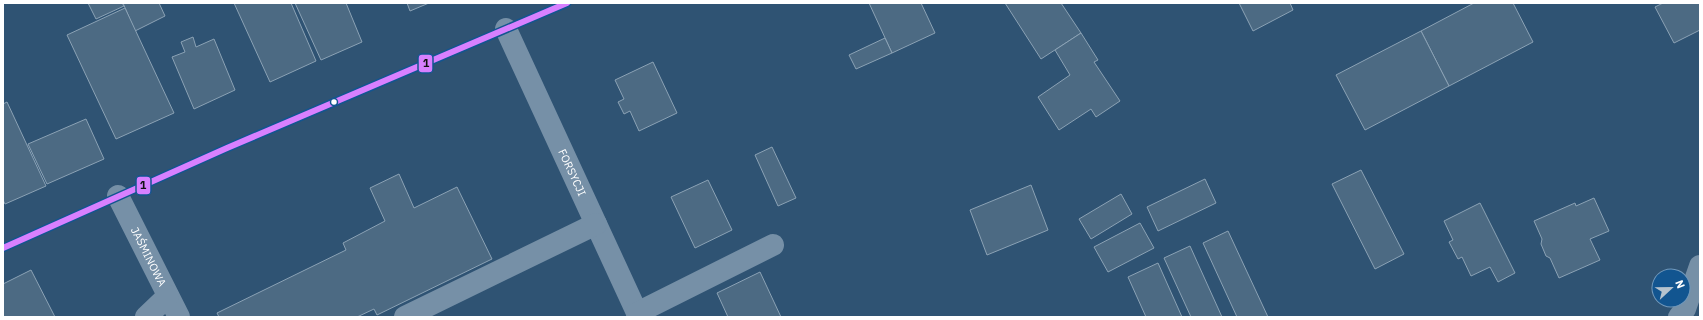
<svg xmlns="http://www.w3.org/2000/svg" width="1703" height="320" viewBox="0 0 1703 320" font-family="'IBM Plex Sans',sans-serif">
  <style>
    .building { fill: #4c6a83; stroke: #8ba2b5 }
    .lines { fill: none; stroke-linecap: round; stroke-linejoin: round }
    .minor { stroke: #7690a7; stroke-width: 22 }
    .bus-1-casing { stroke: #125590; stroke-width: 9 }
    .bus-1 { stroke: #d880ff; stroke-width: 6 }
    .bus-dot { fill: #fff; stroke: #125590; stroke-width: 1.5 }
    .labels { text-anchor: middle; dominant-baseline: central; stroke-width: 3.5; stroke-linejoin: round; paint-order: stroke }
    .street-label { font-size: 11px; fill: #fff; stroke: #125590 }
    .line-badge { stroke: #125590; stroke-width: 1.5 }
    .pale-badge-label { font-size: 11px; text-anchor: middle; font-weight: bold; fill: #111 }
  </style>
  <rect width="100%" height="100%" fill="#2f5373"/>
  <g class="building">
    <polygon points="88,3 122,3 124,6 96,19"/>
    <polygon points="123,3 159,3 165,16 135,31"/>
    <polygon points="234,3 291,3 316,61 270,82"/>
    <polygon points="295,3 346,3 362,42 321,60"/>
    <polygon points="407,3 429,3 410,11"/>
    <polygon points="869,3 921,3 935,33 892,53"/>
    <polygon points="1005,3 1061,3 1081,33 1041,59"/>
    <polygon points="1239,3 1290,3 1293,10 1253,31"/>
    <polygon points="1474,3 1513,3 1533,42 1449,86 1421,31"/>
    <polygon points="1663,3 1700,3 1700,30 1674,43 1655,7"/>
    <polygon points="125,8 174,113 116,139 67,35"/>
    <polygon points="1421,31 1449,86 1365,130 1336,75"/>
    <polygon points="1081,33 1098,60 1094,62 1120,101 1096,117 1091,109 1059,130 1038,97 1070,75 1055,50"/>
    <polygon points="193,37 196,47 214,39 235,90 194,109 172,57 185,52 181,42"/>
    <polygon points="885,38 892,53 856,69 849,55"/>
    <polygon points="653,62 677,113 639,131 630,111 624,114 618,102 624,99 615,80"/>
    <polygon points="7,102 46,186 5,204 3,200 3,104"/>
    <polygon points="86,119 104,159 47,184 28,144"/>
    <polygon points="772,147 796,198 778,206 755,155"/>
    <polygon points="1361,170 1404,254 1375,269 1332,184"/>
    <polygon points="399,174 414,208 457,187 492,259 377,315 374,309 357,317 219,317 217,313 346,250 343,243 385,221 370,188"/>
    <polygon points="1205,179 1216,203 1158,231 1147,207"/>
    <polygon points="708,180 732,230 695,248 671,197"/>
    <polygon points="1031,185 1048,230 987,255 970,210"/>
    <polygon points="1121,194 1132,214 1091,239 1079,219"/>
    <polygon points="1594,198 1609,231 1590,239 1600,260 1559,278 1550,258 1546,256 1541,244 1542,239 1534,221 1575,203 1576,206"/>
    <polygon points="1480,203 1515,273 1498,282 1490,267 1471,276 1462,257 1458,259 1449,242 1453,240 1444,221"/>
    <polygon points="1140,223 1154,248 1108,272 1094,247"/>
    <polygon points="1228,231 1268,317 1237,317 1203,243"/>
    <polygon points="1190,246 1222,317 1191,317 1164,258"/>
    <polygon points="1158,263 1182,317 1146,317 1128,277"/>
    <polygon points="31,270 55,317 3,317 3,284"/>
    <polygon points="760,272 781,317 728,317 717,293"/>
  </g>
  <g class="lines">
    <g class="minor">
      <path id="s1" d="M 506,29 L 639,317"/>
      <path id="s2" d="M 118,196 L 179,317"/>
      <polyline points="637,313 773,245"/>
      <polyline points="146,317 168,296"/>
      <polyline points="405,317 596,224"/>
      <polyline points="1679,317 1685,309 1700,266"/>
    </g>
    <g class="bus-1-casing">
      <polyline id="bus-1" points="3,248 227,148 567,3"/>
    </g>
    <use href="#bus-1" class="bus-1"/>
  </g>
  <circle class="bus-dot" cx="334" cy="102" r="3.5"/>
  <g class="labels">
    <g class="street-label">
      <text stroke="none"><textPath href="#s1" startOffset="158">FORSYCJI</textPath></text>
      <text stroke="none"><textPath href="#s2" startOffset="68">JAŚMINOWA</textPath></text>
    </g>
  </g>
  <g class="line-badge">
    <rect x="418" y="54" width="15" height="19" rx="4" fill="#d880ff"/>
    <rect x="136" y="176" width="15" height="19" rx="4" fill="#d880ff"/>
  </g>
  <g class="pale-badge-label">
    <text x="426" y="67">1</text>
    <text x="143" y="189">1</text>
  </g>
  <rect width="1703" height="320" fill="none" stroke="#ffffff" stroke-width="8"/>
  <g transform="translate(1671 288) rotate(68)"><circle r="19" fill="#125590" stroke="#7199bc"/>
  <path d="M0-3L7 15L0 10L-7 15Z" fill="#b6c3ce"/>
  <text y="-6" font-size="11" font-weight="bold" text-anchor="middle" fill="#ffffff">N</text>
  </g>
</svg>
